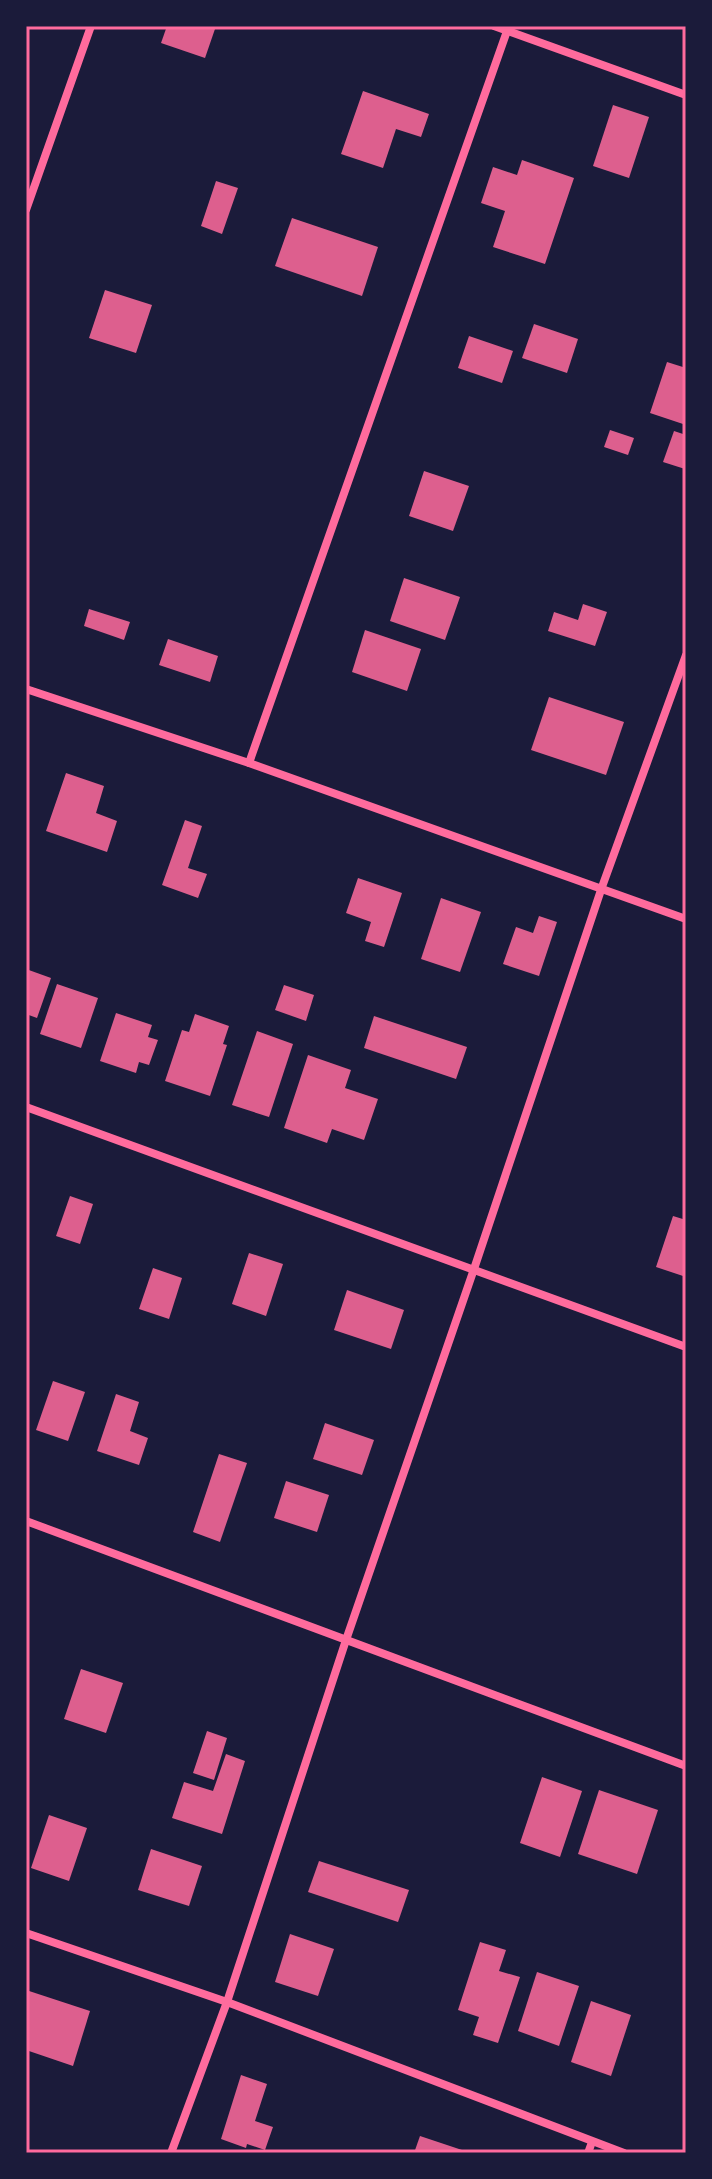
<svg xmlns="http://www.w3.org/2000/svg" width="712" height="2179" viewBox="0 0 712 2179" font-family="Raleway,sans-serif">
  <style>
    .building { fill: #dd5f8e }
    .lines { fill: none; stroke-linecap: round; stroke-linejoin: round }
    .minor { stroke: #ff6b9d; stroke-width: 8 }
    .neatline { fill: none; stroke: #ff6b9d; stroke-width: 3 }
  </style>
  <rect width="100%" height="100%" fill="#1b1b3a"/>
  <g class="building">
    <polygon points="167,26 216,26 205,58 161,43"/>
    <polygon points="363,91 429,114 421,137 396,129 383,168 341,154"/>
    <polygon points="613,105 649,117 629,178 593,166"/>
    <polygon points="522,160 574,178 545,264 493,247 505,211 481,203 493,167 517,175"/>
    <polygon points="216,181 238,188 222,234 201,226"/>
    <polygon points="292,218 378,247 362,296 275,266"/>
    <polygon points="105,290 152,305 136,353 89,338"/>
    <polygon points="534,324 578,339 567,373 522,358"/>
    <polygon points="469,336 513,351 502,383 458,368"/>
    <polygon points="667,362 686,368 686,425 650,413"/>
    <polygon points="610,430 634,438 628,455 604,447"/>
    <polygon points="674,431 686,435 685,469 663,462"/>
    <polygon points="424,471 469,486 453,531 409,516"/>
    <polygon points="404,578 460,597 445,640 390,621"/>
    <polygon points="583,604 607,612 595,646 548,631 554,612 578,620"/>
    <polygon points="89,609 130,622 124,640 84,626"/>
    <polygon points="365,630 421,649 407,691 352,672"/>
    <polygon points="168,639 218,656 210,682 159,665"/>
    <polygon points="549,697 624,722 606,775 531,750"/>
    <polygon points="66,773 104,786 96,813 117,821 107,852 46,831"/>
    <polygon points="185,820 202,826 188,868 207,874 198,898 162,885"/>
    <polygon points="358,878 402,893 384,947 365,941 371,922 346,913"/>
    <polygon points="441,898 481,912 460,972 421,959"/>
    <polygon points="539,916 557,922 539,976 503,964 516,927 533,933"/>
    <polygon points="26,969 51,978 37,1018 26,1014"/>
    <polygon points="57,984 98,998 81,1048 40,1034"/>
    <polygon points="284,985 314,995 306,1021 275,1010"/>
    <polygon points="116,1013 152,1025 148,1037 158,1040 149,1065 139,1062 136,1073 100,1061"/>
    <polygon points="195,1014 229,1026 223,1044 227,1045 210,1096 165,1081 182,1030 189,1032"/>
    <polygon points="374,1016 467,1047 456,1079 364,1048"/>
    <polygon points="257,1031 293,1044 269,1117 232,1105"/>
    <polygon points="308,1055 351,1070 345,1088 378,1099 364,1140 332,1129 327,1143 284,1128"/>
    <polygon points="70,1196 93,1204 80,1244 56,1236"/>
    <polygon points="673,1216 686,1220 686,1277 656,1267"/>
    <polygon points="249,1253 283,1264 266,1316 232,1304"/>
    <polygon points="153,1268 182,1278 169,1319 139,1309"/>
    <polygon points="347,1290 404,1310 391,1349 334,1330"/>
    <polygon points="53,1381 85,1392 68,1441 36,1430"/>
    <polygon points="116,1394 139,1402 130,1431 148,1438 139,1465 97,1451"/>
    <polygon points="325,1423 374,1440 362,1475 313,1459"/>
    <polygon points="219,1454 247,1463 220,1542 193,1532"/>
    <polygon points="286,1481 329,1495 317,1532 274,1518"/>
    <polygon points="81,1669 123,1683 106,1733 64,1719"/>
    <polygon points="207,1731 227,1738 214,1780 193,1773"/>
    <polygon points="226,1754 245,1761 222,1834 172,1818 184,1782 213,1791"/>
    <polygon points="542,1777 582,1791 560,1857 520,1843"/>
    <polygon points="599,1790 658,1810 637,1874 578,1854"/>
    <polygon points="49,1815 87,1828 69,1881 31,1868"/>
    <polygon points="151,1849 202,1866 189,1906 138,1890"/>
    <polygon points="319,1861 409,1890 398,1922 308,1892"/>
    <polygon points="290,1934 334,1949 318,1996 275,1982"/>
    <polygon points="480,1942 506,1950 499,1971 520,1977 498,2043 473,2035 479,2017 458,2010"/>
    <polygon points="537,1972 579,1986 559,2046 518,2031"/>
    <polygon points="26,1990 90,2011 73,2066 26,2050"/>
    <polygon points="591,2001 631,2015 611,2076 571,2062"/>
    <polygon points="241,2075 267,2084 255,2121 273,2127 265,2150 247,2144 246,2148 221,2139"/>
    <polygon points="420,2136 468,2152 468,2153 414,2153"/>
  </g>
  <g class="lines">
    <g class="minor">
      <polyline points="494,26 686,95"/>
      <polyline points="26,210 91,26"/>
      <polyline points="26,689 249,763 686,919"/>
      <polyline points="249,763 507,31"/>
      <polyline points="26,1107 686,1347"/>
      <polyline points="26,1521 686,1766"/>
      <polyline points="26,1933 227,2002 624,2153"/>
      <polyline points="171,2153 227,2002 346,1640 474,1269 602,887 686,655"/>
      <polyline points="588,2153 592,2142"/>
    </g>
  </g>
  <rect width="712" height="2179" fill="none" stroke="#1b1b3a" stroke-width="56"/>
  <rect x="28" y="28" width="656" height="2123" class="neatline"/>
</svg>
